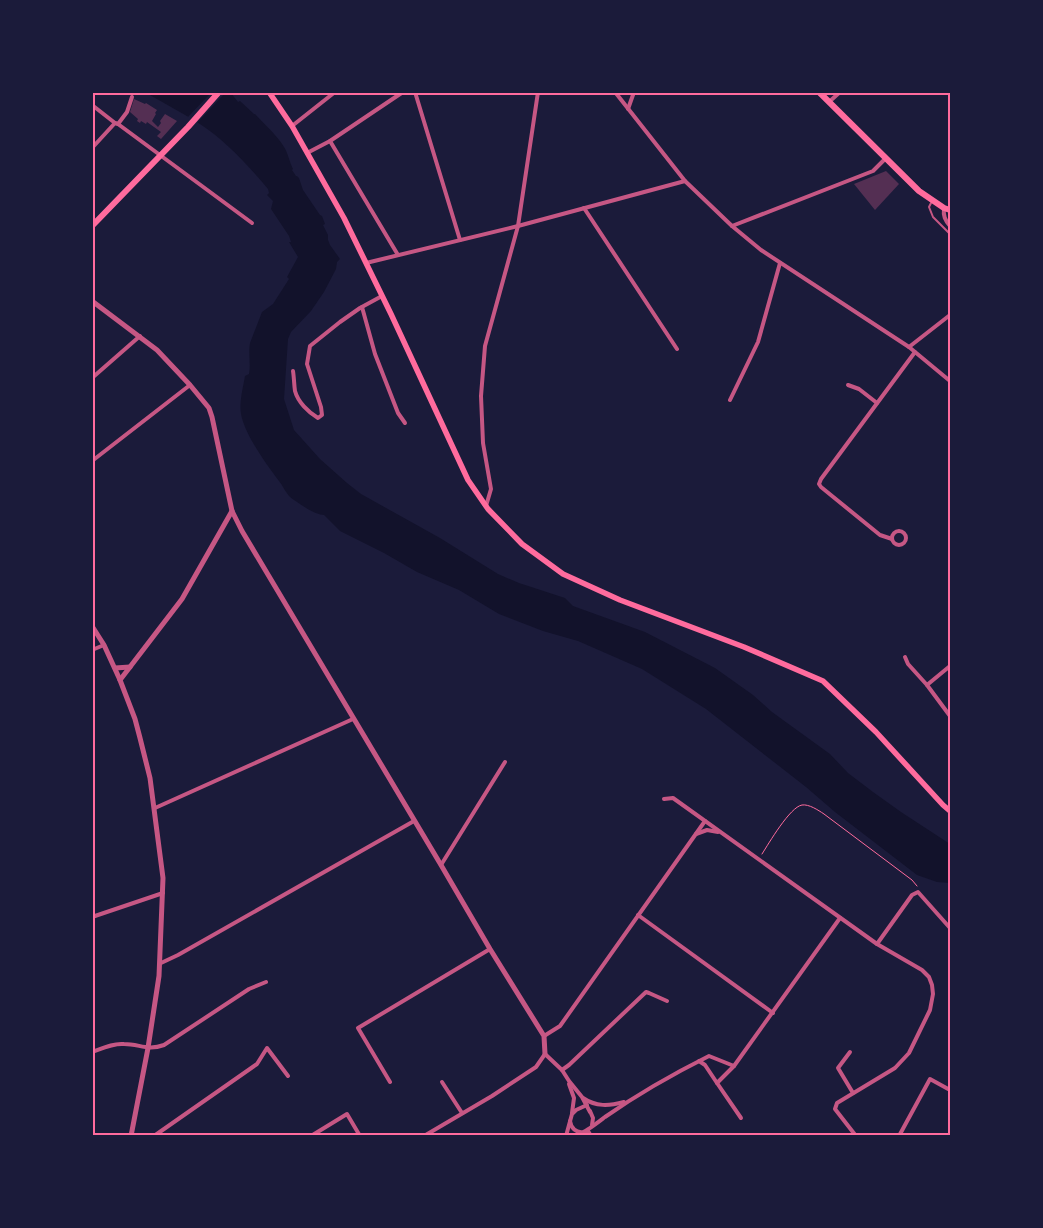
<svg xmlns="http://www.w3.org/2000/svg" width="1043" height="1228" viewBox="0 0 1043 1228" font-family="'Noto Serif',serif">
  <style>
    .water { fill: #12122b }
    .pier { fill: #1b1b3a }
    .building { fill: #542f53 }
    .lines { fill: none; stroke-linecap: round; stroke-linejoin: round }
    .path { stroke: #ff6b9d; stroke-width: 1 }
    .service { stroke: #c65784; stroke-width: 2 }
    .minor { stroke: #c65784; stroke-width: 4 }
    .tertiary { stroke: #c65784; stroke-width: 5 }
    .secondary { stroke: #ff6b9d; stroke-width: 5.5 }
    .primary { stroke: #ff6b9d; stroke-width: 6 }
    .neatline { fill: none; stroke: #ff6b9d; stroke-width: 2 }
  </style>
  <rect width="100%" height="100%" fill="#1b1b3a"/>
  <path class="water" d="M 146,93 L 231,93 L 238,102 L 240,101 L 254,114 L 255,114 C 264,124 277,135 284,147 C 288,153 289,161 293,169 L 292,170 L 296,176 L 297,176 L 299,178 L 303,190 L 320,215 L 322,216 L 325,224 L 323,225 L 328,235 L 328,240 L 330,245 L 340,259 L 337,262 L 336,269 L 324,292 L 311,311 L 291,332 L 288,339 L 284,399 L 294,430 L 320,459 L 347,483 L 361,494 L 440,538 L 498,574 L 519,583 L 565,598 L 573,606 L 645,632 L 715,668 L 753,695 L 772,712 L 830,754 L 848,773 L 873,792 L 901,812 L 950,844 L 950,883 L 937,882 L 917,875 L 835,812 L 806,787 L 706,709 L 642,669 L 578,641 L 543,631 L 499,614 L 459,590 L 417,572 L 384,553 L 340,531 L 324,515 C 315,515 298,503 290,497 C 286,493 283,486 279,481 C 266,464 245,435 241,414 C 239,402 243,388 245,376 L 249,374 C 251,364 248,353 250,343 L 262,312 L 273,304 L 289,279 L 287,277 L 298,257 L 289,242 L 291,242 L 289,236 L 271,209 L 273,201 L 267,195 L 269,193 L 268,189 C 247,164 224,139 197,122 C 180,112 163,102 146,93 Z"/>
  <polygon class="pier" points="211,93 225,93 197,123 187,118"/>
  <g class="building">
    <polygon points="134,99 145,104 146,103 157,110 155,113 156,114 152,121 158,127 161,123 160,121 165,114 177,121 161,139 157,136 161,132 147,122 146,124 141,121 140,123 137,121 138,119 130,112"/>
    <polygon points="886,171 899,184 875,210 854,184"/>
  </g>
  <g class="lines">
    <path class="path" d="M 762,854 C 769,843 790,807 802,805 C 809,804 818,810 824,814 L 912,880 L 917,886"/>
    <polyline class="service" points="931,203 929,207 933,217 950,234"/>
    <g class="minor">
      <polyline points="415,92 460,240"/>
      <polyline points="615,92 685,181 732,226 761,250 909,347 950,381"/>
      <polyline points="829,102 840,92"/>
      <polyline points="92,105 115,123 118,124 252,223"/>
      <polyline points="628,109 634,92"/>
      <polyline points="118,124 127,112 132,97"/>
      <polyline points="292,126 335,92"/>
      <polyline points="330,141 398,255"/>
      <polyline points="92,148 115,123"/>
      <polyline points="307,153 330,141 403,92"/>
      <polyline points="584,208 677,349"/>
      <path d="M 944,208 C 943,216 945,220 950,226"/>
      <polyline points="732,226 873,171 885,159"/>
      <polyline points="366,263 518,226 685,181"/>
      <polyline points="362,307 375,354 398,413 405,423"/>
      <polyline points="909,347 950,315"/>
      <path d="M 293,371 C 294,377 294,384 295,391 C 298,402 308,412 318,418 L 322,415 L 321,407 L 307,364 L 310,346 L 340,322 L 360,308 L 382,296"/>
      <polyline points="92,378 140,336"/>
      <polyline points="848,385 859,389 877,403"/>
      <polyline points="730,400 758,342 780,263"/>
      <polyline points="92,461 190,385"/>
      <polyline points="486,506 491,489 483,443 481,396 485,346 518,226 538,92"/>
      <circle cx="899" cy="538" r="7"/>
      <polyline points="892,539 880,535 821,487 819,484 821,479 915,352"/>
      <polyline points="92,650 104,645"/>
      <polyline points="905,657 908,664 927,685 950,716"/>
      <polyline points="927,685 950,666"/>
      <polyline points="664,799 673,798 877,944 922,970 929,977 932,985 933,994 930,1010 909,1053 895,1068 837,1103 835,1109 856,1136"/>
      <polyline points="155,808 353,719"/>
      <polyline points="696,834 707,830 718,832"/>
      <polyline points="441,865 505,762"/>
      <polyline points="638,915 773,1013"/>
      <polyline points="92,917 163,893"/>
      <polyline points="877,944 912,895 918,892 950,928"/>
      <polyline points="161,963 178,955 414,821"/>
      <polyline points="544,1036 560,1026 705,821"/>
      <path d="M 92,1052 C 103,1048 113,1043 124,1044 C 140,1044 147,1051 164,1045 L 249,989 L 266,982"/>
      <polyline points="850,1052 838,1068 853,1093"/>
      <polyline points="699,1061 705,1065 717,1083 741,1118"/>
      <polyline points="562,1070 569,1065 646,992 649,993 667,1001"/>
      <polyline points="390,1082 358,1028 490,949"/>
      <polyline points="442,1082 462,1113"/>
      <polyline points="717,1083 734,1066 840,918"/>
      <polyline points="569,1084 574,1098 572,1113"/>
      <path d="M 583,1098 C 596,1107 609,1106 624,1102"/>
      <polyline points="590,1111 593,1118 592,1125"/>
      <path d="M 570,1121 C 571,1128 576,1133 583,1132 C 587,1131 601,1120 605,1117 C 638,1094 673,1074 709,1056 L 734,1066"/>
      <polyline points="154,1136 257,1064 267,1048 288,1076"/>
      <polyline points="311,1136 347,1114 360,1136"/>
      <polyline points="424,1136 492,1096 536,1067 545,1054 562,1070 569,1081 582,1097 590,1112"/>
      <polyline points="566,1136 572,1114 576,1110 587,1105"/>
      <polyline points="580,1136 588,1131 591,1136"/>
      <polyline points="899,1136 930,1079 950,1090"/>
    </g>
    <g class="tertiary">
      <polyline points="92,301 157,350 190,385 209,408 212,417 232,511 242,531 441,865 490,949 544,1036 545,1054"/>
      <polyline points="92,626 104,645 120,680 135,719 140,738 150,778 163,878 159,976 148,1048 131,1136"/>
      <polyline points="115,668 130,667"/>
      <polyline points="120,680 182,599 232,511"/>
    </g>
    <polyline class="secondary" points="269,92 292,126 344,218 391,314 468,480 488,509 522,544 563,574 620,600 744,647 823,681 876,732 943,805 950,811"/>
    <g class="primary">
      <polyline points="819,92 919,191 944,208 950,210"/>
      <polyline points="92,226 188,127 219,92"/>
    </g>
  </g>
  <rect width="1043" height="1228" fill="none" stroke="#1b1b3a" stroke-width="188"/>
  <rect x="94" y="94" width="855" height="1040" class="neatline"/>
</svg>
